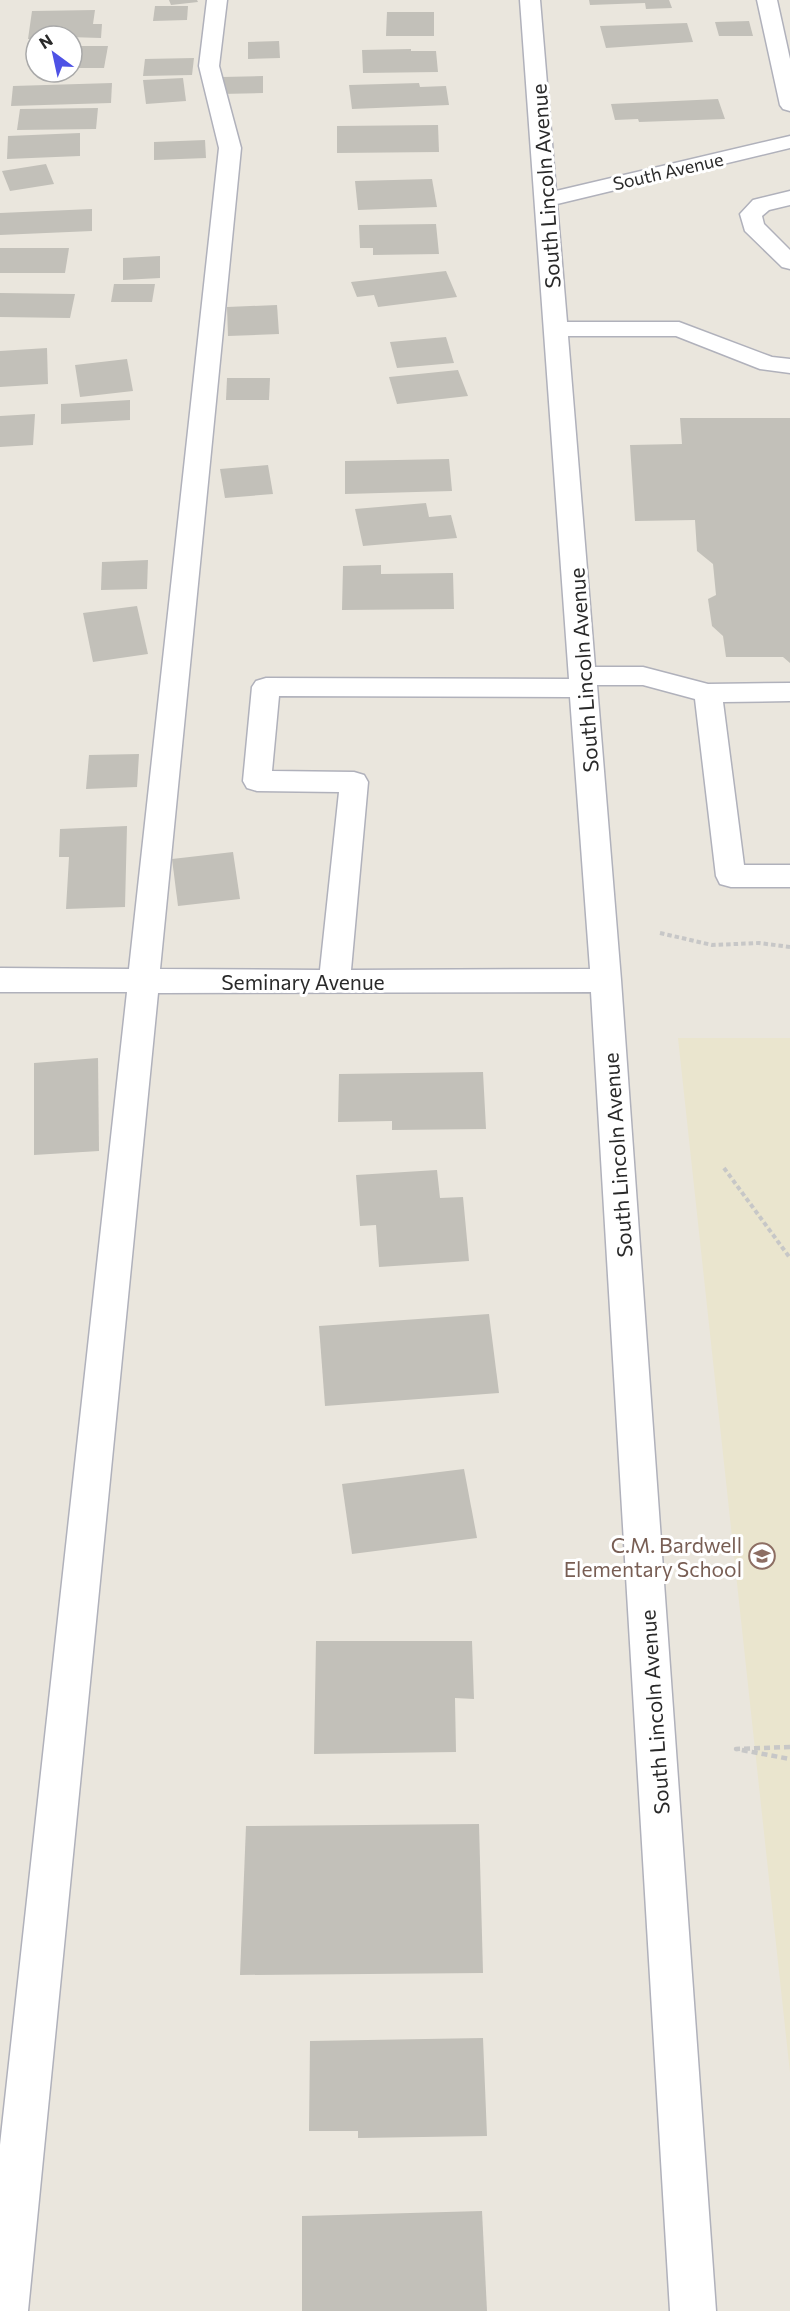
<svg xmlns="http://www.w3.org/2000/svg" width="790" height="2311" viewBox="0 0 790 2311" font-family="Commissioner,sans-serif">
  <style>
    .education { fill: #eae5ce }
    .building { fill: #c2c0b9 }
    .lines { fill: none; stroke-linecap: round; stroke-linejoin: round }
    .minor-casing { stroke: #b0b1bb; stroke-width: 3 }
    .path-far1 { stroke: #c7c7c7; stroke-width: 4; stroke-dasharray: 4.5 3; stroke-linecap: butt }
    .path { stroke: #c7c7c7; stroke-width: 4.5; stroke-dasharray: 6 4; stroke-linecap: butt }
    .minor { fill: #fff; fill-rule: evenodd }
    .labels { text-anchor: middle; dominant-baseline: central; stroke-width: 6; stroke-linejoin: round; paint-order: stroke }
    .far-street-label { font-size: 18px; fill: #292929; stroke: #fff }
    .street-label { font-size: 21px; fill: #292929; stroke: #fff }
    .education-label { font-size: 21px; fill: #785e54; stroke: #fff; text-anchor: end }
  </style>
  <rect width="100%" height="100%" fill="#eae6dd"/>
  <polygon class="education" points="678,1038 790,1038 790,2073"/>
  <g class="building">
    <polygon points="169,0 197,0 198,2 171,5"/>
    <polygon points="589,0 669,0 672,8 646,9 645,3 590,5"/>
    <polygon points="155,6 188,6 187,20 153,21"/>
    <polygon points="95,10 93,24 102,24 101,38 36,36 36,39 28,39 32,11"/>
    <polygon points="387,12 434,12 434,36 386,36"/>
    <polygon points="749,21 753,36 719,36 715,22"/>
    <polygon points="687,23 693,42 606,48 600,26"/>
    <polygon points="279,41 280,58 248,59 248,42"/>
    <polygon points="72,46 108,46 104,68 72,68"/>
    <polygon points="411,49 411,51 436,51 438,72 363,73 362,50"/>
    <polygon points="194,58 192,75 143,76 145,59"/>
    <polygon points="263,76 263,93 221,94 222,77"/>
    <polygon points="183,78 186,101 146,104 143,80"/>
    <polygon points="112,83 111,103 11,106 13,86"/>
    <polygon points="419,83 420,87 446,86 449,105 352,109 349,85"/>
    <polygon points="718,99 725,119 639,122 638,119 615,120 611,104"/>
    <polygon points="98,108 96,129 17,130 20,109"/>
    <polygon points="438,125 439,152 337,153 337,126"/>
    <polygon points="80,133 80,156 7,159 8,136"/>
    <polygon points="205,140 206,158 154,160 154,142"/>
    <polygon points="46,164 54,184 10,191 2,171"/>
    <polygon points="432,179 437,207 358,210 355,181"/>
    <polygon points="92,209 92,231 0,235 0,213"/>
    <polygon points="436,224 439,254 373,255 373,248 360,248 359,225"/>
    <polygon points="0,248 69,248 65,273 0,273"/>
    <polygon points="160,256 160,278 123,280 123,258"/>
    <polygon points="446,271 457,297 378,307 374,295 357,297 351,282"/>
    <polygon points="114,284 155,284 152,302 111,302"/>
    <polygon points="0,293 75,294 70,318 0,317"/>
    <polygon points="277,305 279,334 228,336 227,307"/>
    <polygon points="446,337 454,363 397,368 390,342"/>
    <polygon points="47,348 48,384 0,387 0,351"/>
    <polygon points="127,359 133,391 80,397 75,365"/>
    <polygon points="458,370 468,396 397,404 389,377"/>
    <polygon points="227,378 270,378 269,400 226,400"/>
    <polygon points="130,400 130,420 61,424 61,404"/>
    <polygon points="35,414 33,445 0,447 0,416"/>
    <polygon points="680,418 790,418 790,663 783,657 726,657 723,636 712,626 708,599 716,595 713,564 697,551 695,520 635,521 630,445 682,444"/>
    <polygon points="449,459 452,491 345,494 345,461"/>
    <polygon points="268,465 273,494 225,498 220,469"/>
    <polygon points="426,503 429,517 451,515 457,538 363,546 355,509"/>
    <polygon points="148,560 147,589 101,590 102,562"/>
    <polygon points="381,565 381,574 453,573 454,609 342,610 343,566"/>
    <polygon points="137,606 148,654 93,662 83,613"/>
    <polygon points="139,754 137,787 86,789 89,755"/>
    <polygon points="127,826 125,907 66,909 69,857 59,857 60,829"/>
    <polygon points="233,852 240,899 178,906 172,859"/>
    <polygon points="98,1058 99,1151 34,1155 34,1063"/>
    <polygon points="483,1072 486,1129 392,1130 392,1121 338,1122 339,1074"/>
    <polygon points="437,1170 440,1198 463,1197 469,1261 379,1267 376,1225 360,1226 356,1175"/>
    <polygon points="489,1314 499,1393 325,1406 319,1326"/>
    <polygon points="464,1469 477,1538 352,1554 342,1484"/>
    <polygon points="316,1641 472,1641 474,1699 455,1698 456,1752 314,1754"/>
    <polygon points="479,1824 483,1973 240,1975 246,1826"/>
    <polygon points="483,2038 487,2136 358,2138 358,2131 309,2131 310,2041"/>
    <polygon points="482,2211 487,2311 302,2311 302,2216"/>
  </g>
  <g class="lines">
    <g class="minor-casing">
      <g id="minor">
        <path d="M 207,0 L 227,0 L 219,66 L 241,148 L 160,969 L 320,970 L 339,792 L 257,791 L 247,788 L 243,781 L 252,687 L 256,681 L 266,678 L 569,679 L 520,0 L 540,0 L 556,191 L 790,136 L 790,148 L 557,204 L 567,322 L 679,322 L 772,357 L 790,359 L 790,373 L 760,369 L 676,336 L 568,336 L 595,667 L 643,667 L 708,684 L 790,683 L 790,701 L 723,702 L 744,865 L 790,865 L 790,887 L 731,887 L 720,884 L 716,876 L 695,699 L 643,685 L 597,685 L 621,980 L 716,2311 L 670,2311 L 591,992 L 158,993 L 28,2311 L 0,2311 L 0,2145 L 127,992 L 0,992 L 0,968 L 129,969 L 219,148 L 199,66 ZM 279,696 L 570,697 L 590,969 L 351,970 L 368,782 L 364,775 L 354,772 L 272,771 Z"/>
        <polygon points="757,0 777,0 790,59 790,111 783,109 780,105"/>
        <polygon points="790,191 790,205 769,210 762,216 764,224 790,250 790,269 782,267 745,231 740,214 753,200"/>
      </g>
    </g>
    <g class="path-far1">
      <polyline points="660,933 712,945 759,943 790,947"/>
      <polyline points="724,1168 790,1258"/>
    </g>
    <polyline class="path" points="790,1747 736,1749 790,1759"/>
    <use href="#minor" class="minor"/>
  </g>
  <defs>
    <g id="school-ring" transform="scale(1.35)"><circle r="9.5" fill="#fff" stroke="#8d6e63" stroke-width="1.5"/><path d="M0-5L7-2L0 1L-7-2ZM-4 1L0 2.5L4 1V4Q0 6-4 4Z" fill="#8d6e63"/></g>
  </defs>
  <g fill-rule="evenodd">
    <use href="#school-ring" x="762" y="1556"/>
  </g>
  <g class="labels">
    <g class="far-street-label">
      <text transform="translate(668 171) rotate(-13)">South Avenue</text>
    </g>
    <g class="street-label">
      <text transform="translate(545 186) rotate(-94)">South Lincoln Avenue</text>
      <text transform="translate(583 670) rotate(-94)">South Lincoln Avenue</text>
      <text x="303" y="981">Seminary Avenue</text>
      <text transform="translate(617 1155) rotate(-94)">South Lincoln Avenue</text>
      <text transform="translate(654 1712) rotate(-94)">South Lincoln Avenue</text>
    </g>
    <g class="education-label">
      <text x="742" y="1544">C.M. Bardwell<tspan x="742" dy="24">Elementary School</tspan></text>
    </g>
  </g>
  <g transform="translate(54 54) rotate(327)"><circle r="28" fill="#ffffff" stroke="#a9a9a9" stroke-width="1.5"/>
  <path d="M0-4.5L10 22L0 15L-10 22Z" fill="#4e52e5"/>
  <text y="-9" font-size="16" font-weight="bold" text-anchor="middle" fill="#292929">N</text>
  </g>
</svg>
